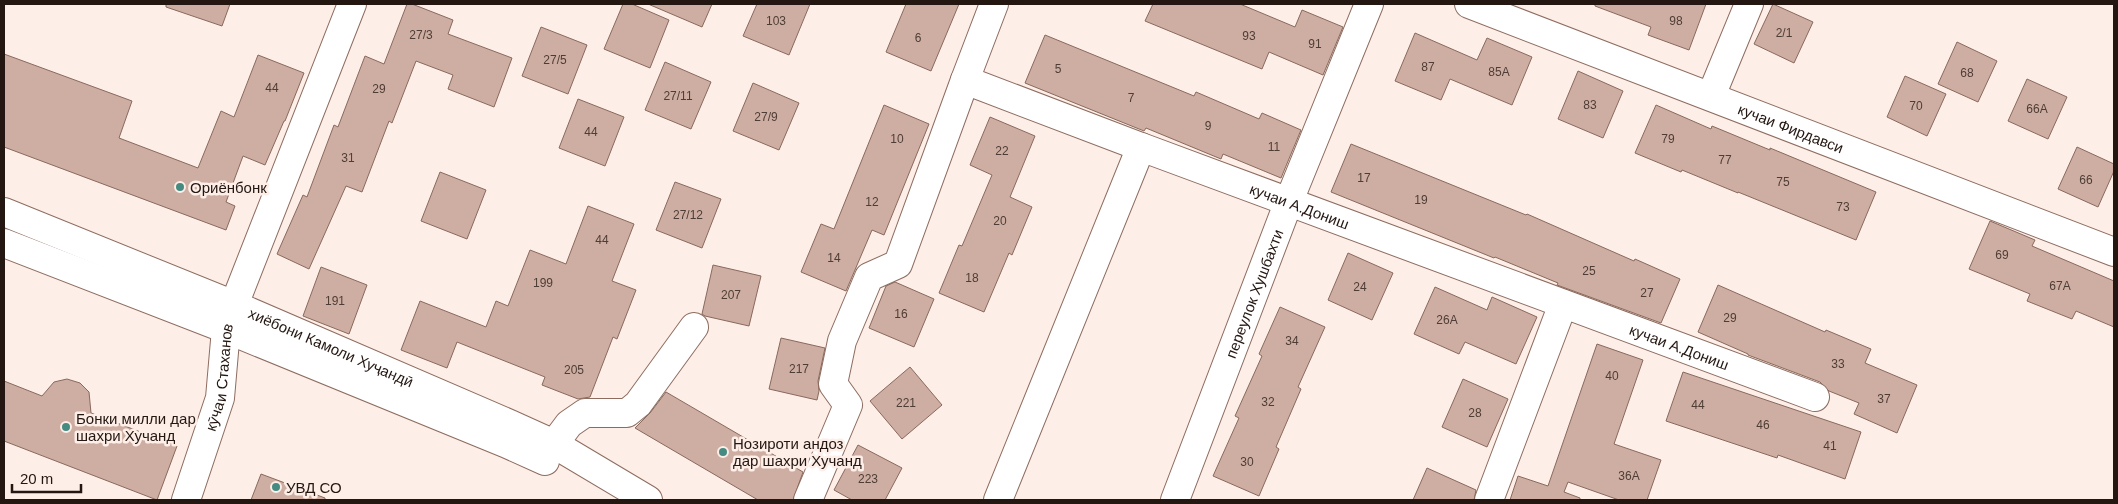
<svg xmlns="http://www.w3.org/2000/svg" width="2118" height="504" viewBox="0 0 2118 504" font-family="Helvetica,sans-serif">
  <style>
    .building { fill: #ceaea2; stroke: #89695c }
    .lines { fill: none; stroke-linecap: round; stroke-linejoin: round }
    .street-casing { stroke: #8d6c5f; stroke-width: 30 }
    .secondary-casing { stroke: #8d6c5f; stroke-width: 30 }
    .primary-casing { stroke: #8d6c5f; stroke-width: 30 }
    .street { stroke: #fff; stroke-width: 28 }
    .secondary { stroke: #fff; stroke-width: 28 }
    .primary { stroke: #fff; stroke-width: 28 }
    .poi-dot { fill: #458b82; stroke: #fdeee8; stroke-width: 2 }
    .labels { text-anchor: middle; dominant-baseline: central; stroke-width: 5; stroke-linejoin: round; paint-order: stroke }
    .number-label { font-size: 12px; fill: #4e3d36 }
    .street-label { font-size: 15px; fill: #241712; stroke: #fdeee8 }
    .poi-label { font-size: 15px; fill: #241712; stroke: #fdeee8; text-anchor: start }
  </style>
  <rect width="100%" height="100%" fill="#fdeee8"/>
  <g class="building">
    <polygon points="166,4 230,4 222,26 166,7"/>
    <polygon points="407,4 412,4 453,20 448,34 512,58 494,107 448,89 453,75 416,61 392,123 389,121 362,192 346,186 309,269 277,254 303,195 307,197 334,125 338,127 365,56 384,64"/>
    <polygon points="623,4 632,4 669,20 650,68 604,49"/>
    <polygon points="648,4 712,4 702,27"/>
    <polygon points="757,4 810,4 789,55 743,36"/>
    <polygon points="906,4 959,4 931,71 886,52"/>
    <polygon points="1153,4 1240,4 1295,27 1302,10 1343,27 1323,75 1269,52 1262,69 1145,21"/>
    <polygon points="1595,4 1706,4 1689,50 1648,35 1651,27 1595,6"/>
    <polygon points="1773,4 1813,22 1794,63 1754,44"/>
    <polygon points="541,27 587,45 568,94 522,76"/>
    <polygon points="1415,33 1477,60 1487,38 1532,57 1512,105 1450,79 1441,100 1395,81"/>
    <polygon points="1045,35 1194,96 1196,92 1259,119 1262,113 1301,130 1281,178 1223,154 1221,159 1146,128 1144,131 1025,83"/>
    <polygon points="1957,42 1997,61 1978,102 1938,84"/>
    <polygon points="4,54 132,101 119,138 198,168 221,111 234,117 258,55 304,73 285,121 284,121 265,165 243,156 226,202 235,206 226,230 4,147"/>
    <polygon points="665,62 711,82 691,129 645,110"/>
    <polygon points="1578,71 1623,91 1603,138 1558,119"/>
    <polygon points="1905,76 1946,94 1927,136 1887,117"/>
    <polygon points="2027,79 2067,97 2048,139 2008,121"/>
    <polygon points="753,83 799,103 779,150 733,131"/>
    <polygon points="578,99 624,117 605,166 559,148"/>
    <polygon points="884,105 929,124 884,235 872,230 846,291 801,272 821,224 834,229"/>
    <polygon points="1656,105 1711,129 1712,126 1770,150 1770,148 1876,192 1856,240 1738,192 1738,193 1682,170 1681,172 1635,153"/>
    <polygon points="990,117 1035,136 1010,197 1032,207 1012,255 1009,253 984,312 939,293 959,245 962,246 992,175 970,165"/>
    <polygon points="1351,144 1526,215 1527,214 1634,261 1635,259 1680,279 1661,323 1557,285 1558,283 1495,257 1494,258 1331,192"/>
    <polygon points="2077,147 2114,164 2114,171 2098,207 2058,189"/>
    <polygon points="440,172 486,190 467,239 421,221"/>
    <polygon points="675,182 721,199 702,248 656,230"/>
    <polygon points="588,206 634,224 612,281 636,290 617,339 613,337 590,397 578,399 542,385 545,377 457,342 447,368 401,350 420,301 486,327 496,301 508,306 530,250 566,264"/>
    <polygon points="1990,221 2035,240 2032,246 2114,281 2114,327 2076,311 2072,319 2027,301 2030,294 1969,269"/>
    <polygon points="1348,253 1393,273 1372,320 1328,300"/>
    <polygon points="713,265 761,276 749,326 705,316 702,314"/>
    <polygon points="321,267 367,285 349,334 303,316"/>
    <polygon points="895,282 934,299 914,347 869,328 886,286"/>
    <polygon points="1718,285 1825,332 1826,330 1871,349 1865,363 1917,385 1897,433 1854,414 1859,403 1829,391 1820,382 1748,355 1748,354 1698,332"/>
    <polygon points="1435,287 1487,310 1492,297 1537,317 1516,364 1465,342 1459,354 1414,334"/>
    <polygon points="1280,307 1325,327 1298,387 1301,389 1276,447 1279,449 1259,496 1213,476 1239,418 1235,416 1262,356 1259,354"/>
    <polygon points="781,338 825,348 818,381 819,391 817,400 769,389"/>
    <polygon points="1597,344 1643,360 1614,444 1661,460 1647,500 1619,500 1568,482 1564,492 1580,498 1580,500 1510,500 1518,476 1548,486"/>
    <polygon points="910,367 942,405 902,439 870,401"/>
    <polygon points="1683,372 1861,432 1845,479 1778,455 1777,458 1666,421"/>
    <polygon points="67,379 80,383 89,392 91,413 177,446 157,500 4,441 4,381 42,396 54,382"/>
    <polygon points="1463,379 1508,399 1487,447 1442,427"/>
    <polygon points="666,392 803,472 793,500 758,500 635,428 650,413"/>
    <polygon points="858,445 902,468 885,500 852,500 834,490"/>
    <polygon points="1427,468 1476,490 1474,500 1413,500"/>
    <polygon points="261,474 325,498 325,500 251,500"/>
  </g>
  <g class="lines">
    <g class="street-casing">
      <g id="street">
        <polyline points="994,4 965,80 1141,147"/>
        <polyline points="1711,96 1749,4"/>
        <polyline points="554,444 569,424 585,413 627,413 638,404 694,327"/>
        <path id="s1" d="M 186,500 L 220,398 L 226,329 L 234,305 L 352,4"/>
        <polyline points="808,500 848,405 833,384 842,341 869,277 898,264 965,80"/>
        <path id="s2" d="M 998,500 L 1141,147 L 1815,397"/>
        <path id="s3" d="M 1175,500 L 1289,201 L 1369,4"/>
        <polyline points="1489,500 1563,304"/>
      </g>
    </g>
    <g class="secondary-casing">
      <g id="secondary">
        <path id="s4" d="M 1469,4 L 2114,252"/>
      </g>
    </g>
    <g class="primary-casing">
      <g id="primary">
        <path id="s5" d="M 4,212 L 234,305 L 510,424 L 554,444 L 648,500"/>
        <polyline points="4,243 226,329 505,443 545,461"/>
      </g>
    </g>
    <use href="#street" class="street"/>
    <use href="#secondary" class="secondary"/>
    <use href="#primary" class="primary"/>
  </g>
  <g class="poi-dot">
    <circle cx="180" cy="187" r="5"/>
    <circle cx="66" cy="427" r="5"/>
    <circle cx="723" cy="452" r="5"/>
    <circle cx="276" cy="487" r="5"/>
  </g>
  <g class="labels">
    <g class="number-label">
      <text x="776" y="21">103</text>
      <text x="1676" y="21">98</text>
      <text x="1784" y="33">2/1</text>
      <text x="421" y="35">27/3</text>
      <text x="1249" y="36">93</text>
      <text x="918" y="38">6</text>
      <text x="1315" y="44">91</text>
      <text x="555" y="60">27/5</text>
      <text x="1428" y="67">87</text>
      <text x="1058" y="69">5</text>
      <text x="1499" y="72">85А</text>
      <text x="1967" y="73">68</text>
      <text x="272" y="88">44</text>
      <text x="379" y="89">29</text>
      <text x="678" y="96">27/11</text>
      <text x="1131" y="98">7</text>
      <text x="1590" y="105">83</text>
      <text x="1916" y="106">70</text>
      <text x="2037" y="109">66А</text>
      <text x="766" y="117">27/9</text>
      <text x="1208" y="126">9</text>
      <text x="591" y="132">44</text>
      <text x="897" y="139">10</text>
      <text x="1668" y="139">79</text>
      <text x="1274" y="147">11</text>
      <text x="1002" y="151">22</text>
      <text x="348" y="158">31</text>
      <text x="1725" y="160">77</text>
      <text x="1364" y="178">17</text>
      <text x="2086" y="180">66</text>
      <text x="1783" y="182">75</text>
      <text x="1421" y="200">19</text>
      <text x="872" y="202">12</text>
      <text x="1843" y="207">73</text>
      <text x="688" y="215">27/12</text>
      <text x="1000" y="221">20</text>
      <text x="602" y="240">44</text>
      <text x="2002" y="255">69</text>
      <text x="834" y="258">14</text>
      <text x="1589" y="271">25</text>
      <text x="972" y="278">18</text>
      <text x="543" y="283">199</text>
      <text x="2060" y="286">67А</text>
      <text x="1360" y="287">24</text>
      <text x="1647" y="293">27</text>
      <text x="731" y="295">207</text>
      <text x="335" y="301">191</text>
      <text x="901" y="314">16</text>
      <text x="1730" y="318">29</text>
      <text x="1447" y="320">26А</text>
      <text x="1292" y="341">34</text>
      <text x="1838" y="364">33</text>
      <text x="799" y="369">217</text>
      <text x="574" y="370">205</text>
      <text x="1612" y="376">40</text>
      <text x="1884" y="399">37</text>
      <text x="1268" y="402">32</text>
      <text x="906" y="403">221</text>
      <text x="1698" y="405">44</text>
      <text x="1475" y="413">28</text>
      <text x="1763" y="425">46</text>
      <text x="1830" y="446">41</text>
      <text x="1247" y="462">30</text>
      <text x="1629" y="476">36А</text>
      <text x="868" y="479">223</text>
    </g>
    <g class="street-label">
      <text stroke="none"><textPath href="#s4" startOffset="345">кучаи Фирдавси</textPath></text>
      <text stroke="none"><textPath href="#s2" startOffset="550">кучаи А.Дониш</textPath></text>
      <text stroke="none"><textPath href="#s3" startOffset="221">переулок Хушбахти</textPath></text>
      <text stroke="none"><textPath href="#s5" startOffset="354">хиёбони Камоли Хуҷандӣ</textPath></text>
      <text stroke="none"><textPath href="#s2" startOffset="955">кучаи А.Дониш</textPath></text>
      <text stroke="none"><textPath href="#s1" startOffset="128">кӯчаи Стаханов</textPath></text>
    </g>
    <g class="poi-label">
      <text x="190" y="187">Ориёнбонк</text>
      <text x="76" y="418">Бонки милли дар<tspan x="76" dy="17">шахри Хучанд</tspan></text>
      <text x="733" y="443">Нозироти андоз<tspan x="733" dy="17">дар шахри Хучанд</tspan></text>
      <text x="286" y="487">УВД СО</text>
    </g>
  </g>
  <rect width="2118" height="504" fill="none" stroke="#241712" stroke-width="10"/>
  <path d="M12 484v8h69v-8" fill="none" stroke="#241712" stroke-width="2.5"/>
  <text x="20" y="484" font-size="15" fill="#241712" stroke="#fdeee8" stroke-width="4" paint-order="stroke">20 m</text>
</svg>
